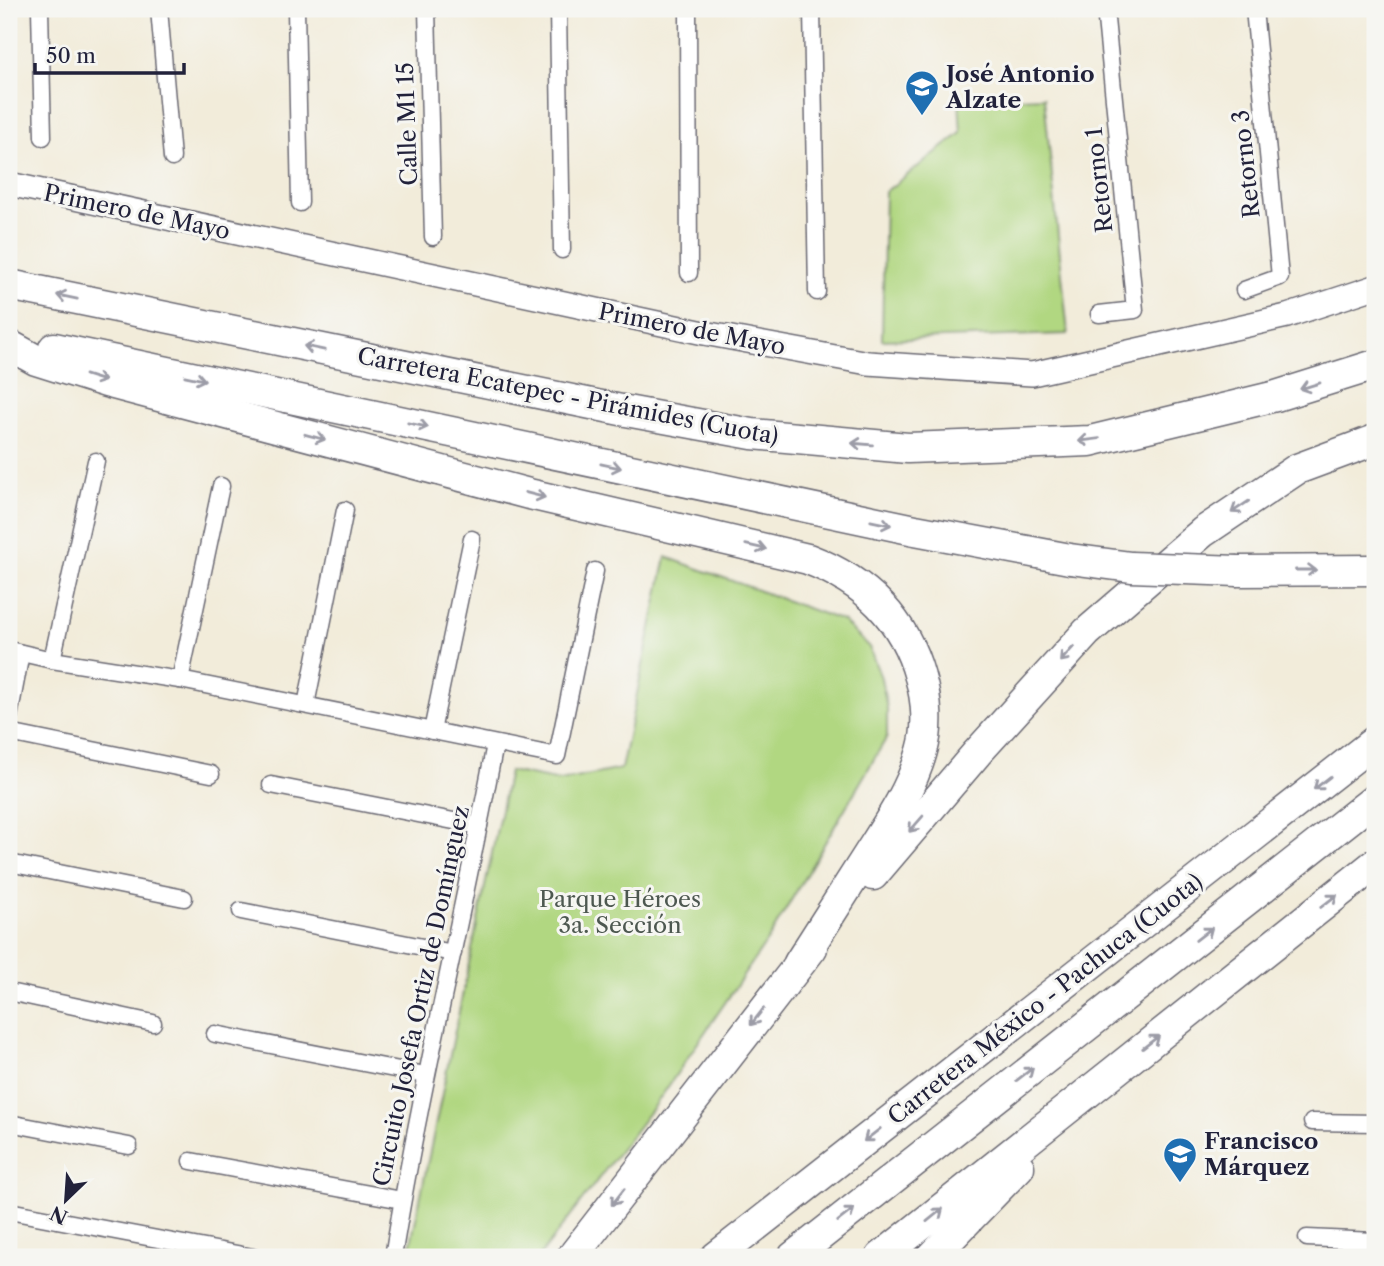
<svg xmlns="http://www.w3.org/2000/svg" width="1384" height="1266" viewBox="0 0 1384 1266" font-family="'Libre Caslon Text',serif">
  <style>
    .green { fill: #b1d781; stroke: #6a7c5e; stroke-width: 2 }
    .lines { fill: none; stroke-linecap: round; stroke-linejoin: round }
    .minor-casing { stroke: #6b6973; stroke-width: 19 }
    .secondary-casing { stroke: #6b6973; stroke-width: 26 }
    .motorway-casing { stroke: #6b6973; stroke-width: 33 }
    .minor { stroke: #fff; stroke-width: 16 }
    .secondary { stroke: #fff; stroke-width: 23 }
    .motorway { stroke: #fff; stroke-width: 30 }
    .motorway-bridge-casing { stroke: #6b6973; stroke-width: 33; stroke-linecap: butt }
    .motorway-bridge { stroke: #fff; stroke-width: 30 }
    .oneway { stroke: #9c9ca7 }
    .labels { text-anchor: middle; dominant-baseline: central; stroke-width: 6; stroke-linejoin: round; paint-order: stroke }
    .poi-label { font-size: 23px; font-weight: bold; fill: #22223b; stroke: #f6f6f2; text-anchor: start }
    .street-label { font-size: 23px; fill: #22223b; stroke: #f6f6f2 }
    .park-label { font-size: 23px; fill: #4d5850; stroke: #f6f6f2 }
  </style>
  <rect width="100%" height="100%" fill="#f6f6f2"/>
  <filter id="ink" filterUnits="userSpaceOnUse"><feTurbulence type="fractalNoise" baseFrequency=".0143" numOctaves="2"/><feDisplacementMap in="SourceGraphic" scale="14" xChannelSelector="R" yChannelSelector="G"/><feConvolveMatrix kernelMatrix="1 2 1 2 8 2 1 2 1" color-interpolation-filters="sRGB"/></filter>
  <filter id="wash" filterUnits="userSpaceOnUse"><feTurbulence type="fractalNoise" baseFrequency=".00686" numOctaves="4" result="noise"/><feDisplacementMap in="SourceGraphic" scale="28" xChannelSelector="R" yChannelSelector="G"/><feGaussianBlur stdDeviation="1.57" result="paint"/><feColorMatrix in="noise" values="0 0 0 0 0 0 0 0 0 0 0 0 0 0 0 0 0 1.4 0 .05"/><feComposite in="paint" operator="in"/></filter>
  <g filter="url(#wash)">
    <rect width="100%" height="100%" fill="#f2ecda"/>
    <g class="green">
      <polygon points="1044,97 1068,334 882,340 885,192 961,133 959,100"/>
      <polygon points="666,557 843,621 869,647 881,678 887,708 887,737 769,938 663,1094 539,1257 408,1257 509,771 560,781 621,769"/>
    </g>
  </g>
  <g filter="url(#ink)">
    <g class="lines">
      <g class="minor-casing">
        <g id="minor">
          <polyline points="40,9 43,137"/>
          <polyline points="159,9 172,158"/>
          <polyline points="296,9 300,203"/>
          <polyline points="427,9 433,237"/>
          <polyline points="558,9 562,250"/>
          <polyline points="688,9 689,273"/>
          <polyline points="812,9 817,292"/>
          <polyline points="1244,290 1280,277 1254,9"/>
          <polyline points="1099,314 1135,310 1105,9"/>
          <polyline points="9,650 52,660 180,680 557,756 595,571"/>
          <polyline points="52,660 96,461"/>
          <polyline points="180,680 221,486"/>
          <polyline points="306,705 345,510"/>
          <polyline points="9,717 21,653"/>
          <polyline points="432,731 472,539"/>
          <polyline points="9,733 211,774"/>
          <polyline points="271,785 479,826"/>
          <polyline points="9,863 184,898"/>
          <polyline points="241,911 453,953"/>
          <polyline points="9,992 153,1023"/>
          <polyline points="215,1034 425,1075"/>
          <polyline points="1312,1122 1375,1123"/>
          <polyline points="9,1123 129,1146"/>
          <polyline points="191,1161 402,1200"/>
          <polyline points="9,1211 253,1257"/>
          <polyline points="1307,1238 1375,1241"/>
          <path d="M 393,1257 C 421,1085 463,915 495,744"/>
        </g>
      </g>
      <g class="secondary-casing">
        <polyline id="secondary" points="9,184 704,333 868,363 1032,374 1287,316 1375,287"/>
      </g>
      <g class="motorway-casing">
        <g id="motorway">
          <polyline points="9,285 621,410 752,434 908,448 1090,441 1276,396 1375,365"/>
          <path d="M 9,345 L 36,360 L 106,382 L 529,494 L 808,559 C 865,581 904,618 920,677 C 927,700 929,728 922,751 C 911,790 889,822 868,855 C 845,891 822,927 799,963"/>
          <polyline points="54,348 915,530 1070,559"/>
          <polyline points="1238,571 1375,570"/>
          <polyline points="873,875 977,753 1087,632 1203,532 1297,469 1375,440"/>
          <polyline points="572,1257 812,948"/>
          <polyline points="716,1257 1375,741"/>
          <polyline points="793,1257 1375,799"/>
          <polyline points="881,1257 1375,864"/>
          <polyline points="932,1257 1019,1167"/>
        </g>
      </g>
      <use href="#minor" class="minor"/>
      <use href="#secondary" class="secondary"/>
      <use href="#motorway" class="motorway"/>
      <g class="motorway-bridge-casing">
        <polyline id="motorway-bridge" points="1070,559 1131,567 1238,571"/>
      </g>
      <use href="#motorway-bridge" class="motorway-bridge"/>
    </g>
    <defs><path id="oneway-shaft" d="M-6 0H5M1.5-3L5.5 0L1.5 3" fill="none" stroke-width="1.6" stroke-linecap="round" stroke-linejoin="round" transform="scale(1.75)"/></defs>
    <g class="oneway">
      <use href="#oneway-shaft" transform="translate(67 297) rotate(-168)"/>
      <use href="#oneway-shaft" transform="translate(314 348) rotate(-168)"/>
      <use href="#oneway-shaft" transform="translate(95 378) rotate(17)"/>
      <use href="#oneway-shaft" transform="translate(195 378) rotate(12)"/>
      <use href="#oneway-shaft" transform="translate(1310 386) rotate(163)"/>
      <use href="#oneway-shaft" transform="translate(418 425) rotate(12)"/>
      <use href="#oneway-shaft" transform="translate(315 437) rotate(15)"/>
      <use href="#oneway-shaft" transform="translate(1089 440) rotate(172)"/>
      <use href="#oneway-shaft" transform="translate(862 444) rotate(-175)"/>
      <use href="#oneway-shaft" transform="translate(611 466) rotate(12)"/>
      <use href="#oneway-shaft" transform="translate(535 495) rotate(14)"/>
      <use href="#oneway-shaft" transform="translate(1240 507) rotate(146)"/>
      <use href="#oneway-shaft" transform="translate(881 523) rotate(12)"/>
      <use href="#oneway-shaft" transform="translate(756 547) rotate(13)"/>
      <use href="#oneway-shaft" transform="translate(1306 570)"/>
      <use href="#oneway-shaft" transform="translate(1067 654) rotate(132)"/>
      <use href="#oneway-shaft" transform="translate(1322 783) rotate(142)"/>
      <use href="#oneway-shaft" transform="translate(916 824) rotate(131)"/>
      <use href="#oneway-shaft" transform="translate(1329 901) rotate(-38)"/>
      <use href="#oneway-shaft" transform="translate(1204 934) rotate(-38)"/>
      <use href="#oneway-shaft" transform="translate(757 1017) rotate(128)"/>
      <use href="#oneway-shaft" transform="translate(1151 1042) rotate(-38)"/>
      <use href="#oneway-shaft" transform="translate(1025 1074) rotate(-38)"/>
      <use href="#oneway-shaft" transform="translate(872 1135) rotate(142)"/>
      <use href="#oneway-shaft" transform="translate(618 1197) rotate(128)"/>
      <use href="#oneway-shaft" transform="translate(846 1215) rotate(-38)"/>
      <use href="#oneway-shaft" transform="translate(935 1215) rotate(-39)"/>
    </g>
  </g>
  <defs>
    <g id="school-pin" transform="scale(1.75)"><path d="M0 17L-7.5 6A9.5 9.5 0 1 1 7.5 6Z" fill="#1f6fb2" stroke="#f6f6f2"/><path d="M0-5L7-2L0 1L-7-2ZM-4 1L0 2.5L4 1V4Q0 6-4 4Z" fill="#fff"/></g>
  </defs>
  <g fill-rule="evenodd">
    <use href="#school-pin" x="922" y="87"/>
    <use href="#school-pin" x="1180" y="1154"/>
  </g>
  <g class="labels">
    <g class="poi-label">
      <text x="946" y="74">José Antonio<tspan x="946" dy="26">Alzate</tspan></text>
      <text x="1204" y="1141">Francisco<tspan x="1204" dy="26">Márquez</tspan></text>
    </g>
    <g class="street-label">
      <text transform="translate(407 124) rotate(-92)">Calle M1 15</text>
      <text transform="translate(1246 164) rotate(-96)">Retorno 3</text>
      <text transform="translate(1099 180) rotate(-96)">Retorno 1</text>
      <text transform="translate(137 212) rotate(12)">Primero de Mayo</text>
      <text transform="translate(692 329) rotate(11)">Primero de Mayo</text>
      <text transform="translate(568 396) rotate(11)">Carretera Ecatepec - Pirámides (Cuota)</text>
      <text transform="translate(421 996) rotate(-78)">Circuito Josefa Ortiz de Domínguez</text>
      <text transform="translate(1045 999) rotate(-38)">Carretera México - Pachuca (Cuota)</text>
    </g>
    <g class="park-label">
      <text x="620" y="899">Parque Héroes<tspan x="620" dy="26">3a. Sección</tspan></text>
    </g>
  </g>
  <rect width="1384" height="1266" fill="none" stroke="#f6f6f2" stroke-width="35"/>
  <g transform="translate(66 1200) rotate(205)" stroke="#f6f6f2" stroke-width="5" paint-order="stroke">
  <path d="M0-5L12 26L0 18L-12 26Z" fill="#22223b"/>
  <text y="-10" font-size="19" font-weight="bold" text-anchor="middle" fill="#22223b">N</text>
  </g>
  <path d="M35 63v10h149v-10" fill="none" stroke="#22223b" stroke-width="3.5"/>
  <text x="46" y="63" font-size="21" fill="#22223b" stroke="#f6f6f2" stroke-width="5" paint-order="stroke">50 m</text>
</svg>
